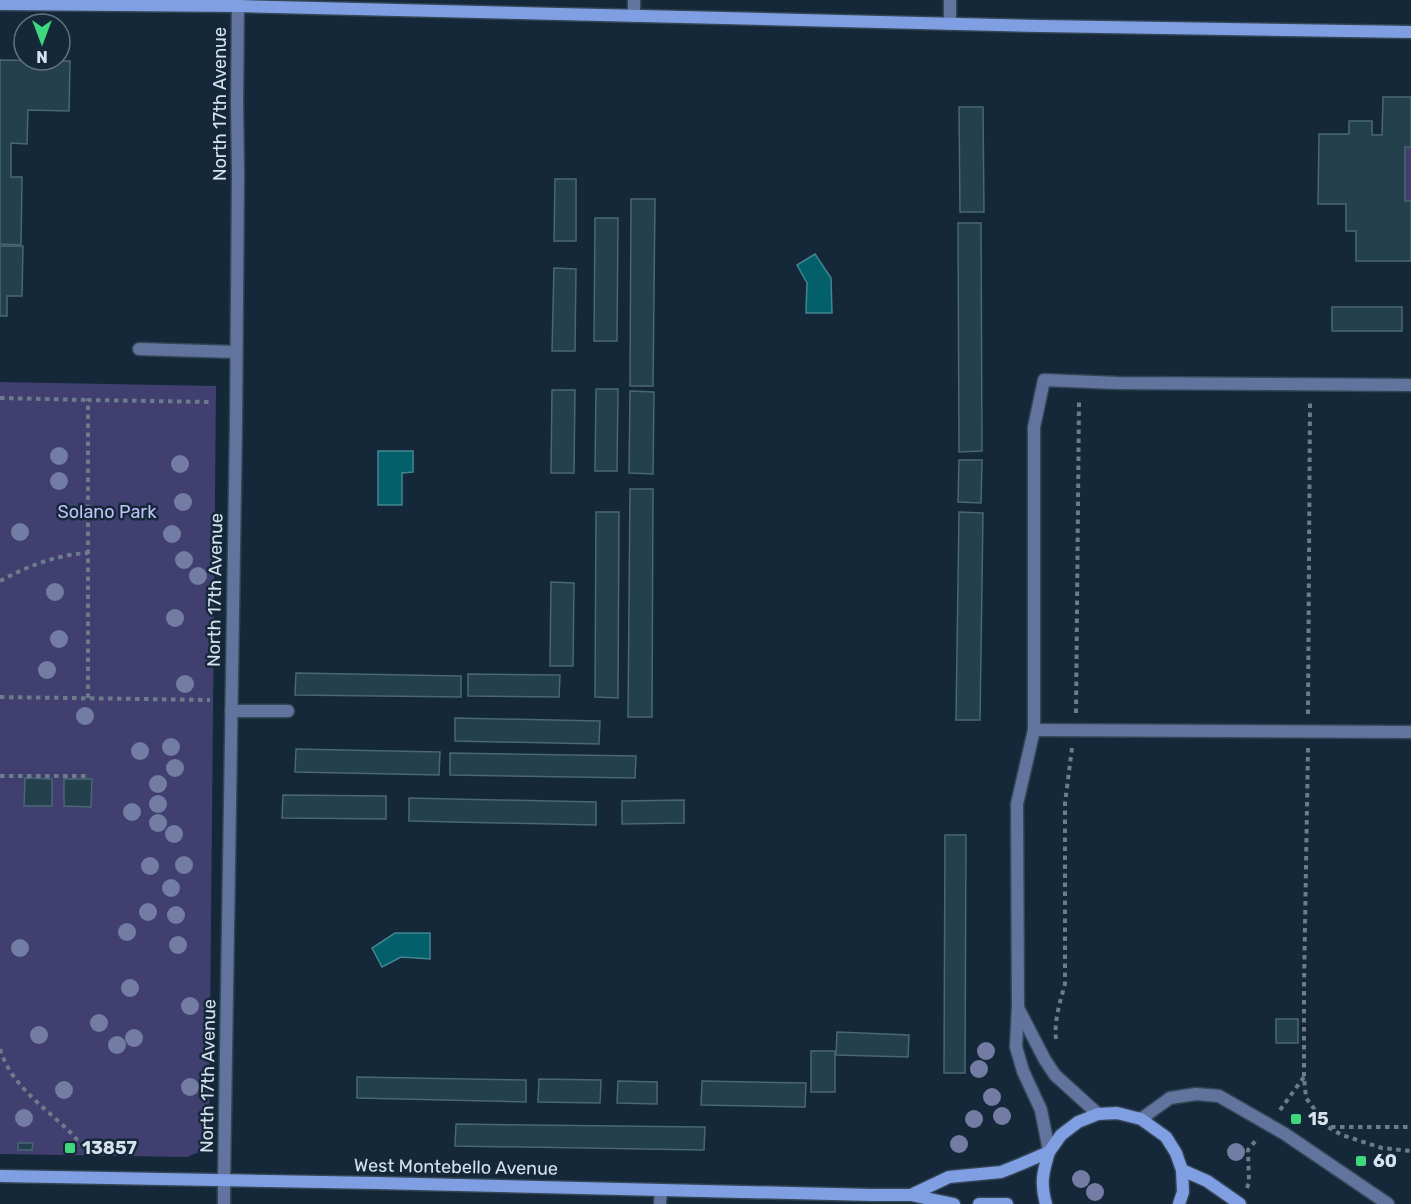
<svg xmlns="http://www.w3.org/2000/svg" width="1411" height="1204" viewBox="0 0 1411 1204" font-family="Rubik,sans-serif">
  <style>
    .green { fill: #413f70 }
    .water { fill: #035f6a; stroke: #428691; stroke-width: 1.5 }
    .building { fill: #23404c; stroke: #496774; stroke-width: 1.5 }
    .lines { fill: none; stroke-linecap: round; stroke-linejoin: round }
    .lane-casing { stroke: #334656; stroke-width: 15 }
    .street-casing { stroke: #334656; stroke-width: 15 }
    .secondary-casing { stroke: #334656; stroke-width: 15 }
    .path { stroke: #6c7c8a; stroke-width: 4; stroke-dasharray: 4.5 4.5; stroke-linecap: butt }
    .lane { stroke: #60749d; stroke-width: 12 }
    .street { stroke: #60749d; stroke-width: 12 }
    .secondary { stroke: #809fe2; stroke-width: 12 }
    .tree { fill: #737ca2 }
    .poi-dot { fill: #3ed77d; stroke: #142839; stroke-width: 2 }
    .labels { text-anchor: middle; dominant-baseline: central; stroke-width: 5; stroke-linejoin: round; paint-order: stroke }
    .street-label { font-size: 18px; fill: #d6e2ed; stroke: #142839 }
    .park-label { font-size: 18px; fill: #c0c1f7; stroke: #142839 }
    .poi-label { font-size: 18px; font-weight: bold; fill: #d6e2ed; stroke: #142839; text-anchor: start }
  </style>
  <rect width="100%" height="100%" fill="#142839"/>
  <g class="green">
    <rect x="1405" y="147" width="6" height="54"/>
    <polygon points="0,382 216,386 209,1140 199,1152 187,1157 0,1154"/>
  </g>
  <g class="water">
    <polygon points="815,254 831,278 832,313 806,313 807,283 797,265"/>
    <polygon points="378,451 413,451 413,472 402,473 402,505 378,505"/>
    <polygon points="395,933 430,933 430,959 401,957 382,967 372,948"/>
  </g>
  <g class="building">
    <polygon points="0,60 70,61 69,111 28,110 27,144 11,143 11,177 22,177 21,245 0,244"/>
    <polygon points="1383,97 1411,97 1411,147 1405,147 1405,201 1411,201 1411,261 1356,261 1356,231 1346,231 1346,204 1318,204 1319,134 1349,134 1349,121 1372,121 1372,135 1382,135"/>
    <polygon points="959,107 983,107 984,212 960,212"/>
    <polygon points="555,179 576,179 576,241 554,241"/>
    <polygon points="631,199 655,199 653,386 630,386"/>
    <polygon points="595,218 618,218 617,341 594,341"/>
    <polygon points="958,223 981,223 982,451 959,452"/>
    <polygon points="0,246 23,246 22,296 7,296 7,316 0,316"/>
    <polygon points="554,268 576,269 575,351 552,351"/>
    <rect x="1332" y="307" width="70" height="24"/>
    <polygon points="596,389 618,389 617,471 595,471"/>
    <polygon points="552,390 575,390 574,473 551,473"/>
    <polygon points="630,391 654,392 653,474 629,473"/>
    <polygon points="959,460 982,460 981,503 958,502"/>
    <polygon points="630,489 653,489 652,717 628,717"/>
    <polygon points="596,512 619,512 618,698 595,697"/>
    <polygon points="959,512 983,513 980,720 956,720"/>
    <polygon points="551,582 574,583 573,666 550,666"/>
    <polygon points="296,673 461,676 461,697 295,695"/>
    <polygon points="468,674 560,675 559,697 468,696"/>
    <polygon points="455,718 600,721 599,744 455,741"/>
    <polygon points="296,749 440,752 439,775 295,772"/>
    <polygon points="450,753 636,756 635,778 450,775"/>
    <polygon points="25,778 52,779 52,806 24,806"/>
    <polygon points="64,779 92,779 91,807 64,806"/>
    <polygon points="283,795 386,796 386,819 282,818"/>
    <polygon points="409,798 596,802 596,825 409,821"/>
    <polygon points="684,800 684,823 622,824 622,801"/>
    <polygon points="945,835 966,835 965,1073 944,1073"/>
    <rect x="1276" y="1019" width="22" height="24"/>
    <polygon points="837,1032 909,1035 908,1057 836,1055"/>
    <rect x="811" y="1051" width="24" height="41"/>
    <polygon points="357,1077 526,1080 526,1102 357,1098"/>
    <polygon points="539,1079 601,1080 600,1103 538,1102"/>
    <polygon points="618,1081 657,1082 657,1104 617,1103"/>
    <polygon points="702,1081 806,1083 805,1107 701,1105"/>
    <polygon points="456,1124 705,1127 704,1150 455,1146"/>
    <polygon points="18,1143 33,1143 32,1150 18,1150"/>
  </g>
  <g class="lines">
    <g class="lane-casing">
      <g id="lane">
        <polyline points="634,0 634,16"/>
        <polyline points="139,349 236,352"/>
        <polyline points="231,711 288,711"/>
        <polyline points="1034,730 1411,732"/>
        <polyline points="1018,1008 1045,1060 1055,1075 1098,1114"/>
        <polyline points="1141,1119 1170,1098 1196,1094 1219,1096 1285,1134 1388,1204"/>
        <polyline points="1049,1151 1041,1110 1023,1071 1016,1047 1018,1007 1017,804 1034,730 1034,427 1044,380 1118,383 1411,385"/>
        <polyline points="224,1204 224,1180"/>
        <polyline points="660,1204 661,1190"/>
      </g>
    </g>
    <g class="street-casing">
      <g id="street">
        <polyline points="950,0 950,24"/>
        <polyline points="224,1180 236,424 238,175 237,102 238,0"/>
      </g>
    </g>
    <g class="secondary-casing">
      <g id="secondary">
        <polyline points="0,4 238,6 1040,26 1411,32"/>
        <polyline points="1182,1170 1207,1181 1240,1204"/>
        <polyline points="0,1176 377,1183 872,1195 911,1195 954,1204"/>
        <polyline points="911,1195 949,1177 1001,1172 1021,1164 1049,1152 1061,1135 1078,1122 1098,1114 1117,1113 1141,1119 1166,1137 1176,1153 1182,1170 1183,1192 1179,1204"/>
        <polyline points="979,1204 1007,1204"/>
        <path d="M 1046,1204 C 1040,1183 1043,1172 1049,1152"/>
      </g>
    </g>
    <g class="path">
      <polyline points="0,398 88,400"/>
      <path d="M 0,581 C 28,566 55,555 88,553"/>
      <polyline points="0,697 210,700"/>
      <polyline points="88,698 88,400 212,402"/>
      <polyline points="1076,713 1079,400"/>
      <polyline points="1308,714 1310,403"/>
      <polyline points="1308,748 1304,986 1304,1077 1306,1098 1328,1127 1342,1135 1382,1148 1411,1151"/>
      <polyline points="0,776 90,776"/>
      <path d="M 1056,1039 C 1054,1021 1060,1002 1065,984 L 1065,803 L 1072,748"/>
      <path d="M 0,1049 C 11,1085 43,1106 69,1131 C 75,1137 81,1145 88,1152"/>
      <polyline points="1280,1110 1304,1077"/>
      <polyline points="1331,1127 1411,1127"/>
      <polyline points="1247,1188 1249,1182 1248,1150 1257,1139"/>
    </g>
    <use href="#lane" class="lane"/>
    <use href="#street" class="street"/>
    <use href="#secondary" class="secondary"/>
  </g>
  <g class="tree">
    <circle cx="59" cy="456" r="9"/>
    <circle cx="180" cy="464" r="9"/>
    <circle cx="59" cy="481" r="9"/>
    <circle cx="183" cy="502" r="9"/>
    <circle cx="20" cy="532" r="9"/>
    <circle cx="172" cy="534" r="9"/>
    <circle cx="184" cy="560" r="9"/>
    <circle cx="198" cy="576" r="9"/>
    <circle cx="55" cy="592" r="9"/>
    <circle cx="175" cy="618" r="9"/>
    <circle cx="59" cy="639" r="9"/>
    <circle cx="47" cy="670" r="9"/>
    <circle cx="185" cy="684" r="9"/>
    <circle cx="85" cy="716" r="9"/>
    <circle cx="171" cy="747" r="9"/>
    <circle cx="140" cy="751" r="9"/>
    <circle cx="175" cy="768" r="9"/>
    <circle cx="158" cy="784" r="9"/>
    <circle cx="158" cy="804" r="9"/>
    <circle cx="132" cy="812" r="9"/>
    <circle cx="158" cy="823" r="9"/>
    <circle cx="174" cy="834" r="9"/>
    <circle cx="184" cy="865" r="9"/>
    <circle cx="150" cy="866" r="9"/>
    <circle cx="171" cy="888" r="9"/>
    <circle cx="148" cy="912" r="9"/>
    <circle cx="176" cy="915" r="9"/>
    <circle cx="127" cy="932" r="9"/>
    <circle cx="178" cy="945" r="9"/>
    <circle cx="20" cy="948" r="9"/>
    <circle cx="130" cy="988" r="9"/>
    <circle cx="190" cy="1006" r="9"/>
    <circle cx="99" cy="1023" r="9"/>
    <circle cx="39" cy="1035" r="9"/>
    <circle cx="134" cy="1038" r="9"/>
    <circle cx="117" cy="1045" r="9"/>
    <circle cx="986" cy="1051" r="9"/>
    <circle cx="979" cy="1069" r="9"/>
    <circle cx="190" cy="1087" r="9"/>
    <circle cx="64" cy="1090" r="9"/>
    <circle cx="992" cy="1097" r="9"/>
    <circle cx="1002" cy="1116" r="9"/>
    <circle cx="24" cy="1118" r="9"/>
    <circle cx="974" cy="1119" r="9"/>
    <circle cx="959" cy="1144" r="9"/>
    <circle cx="1236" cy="1152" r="9"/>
    <circle cx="1081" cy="1179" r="9"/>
    <circle cx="1095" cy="1192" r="9"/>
  </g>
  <g class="poi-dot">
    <rect x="1290" y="1113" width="12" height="12" rx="3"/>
    <rect x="64" y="1142" width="12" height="12" rx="3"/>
    <rect x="1355" y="1155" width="12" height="12" rx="3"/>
  </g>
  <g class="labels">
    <g class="street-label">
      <text transform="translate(220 104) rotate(-90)">North 17th Avenue</text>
      <text transform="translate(215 590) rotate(-89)">North 17th Avenue</text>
      <text transform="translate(208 1076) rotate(-89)">North 17th Avenue</text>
      <text transform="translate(456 1167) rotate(1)">West Montebello Avenue</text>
    </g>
    <g class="park-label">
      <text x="107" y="512">Solano Park</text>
    </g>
    <g class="poi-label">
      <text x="1308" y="1119">15</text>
      <text x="82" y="1148">13857</text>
      <text x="1373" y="1161">60</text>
    </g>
  </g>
  <g transform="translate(42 42) rotate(180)"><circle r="28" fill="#142839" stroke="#627281" stroke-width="1.5"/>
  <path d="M0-4.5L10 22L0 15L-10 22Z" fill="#3ed77d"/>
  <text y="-9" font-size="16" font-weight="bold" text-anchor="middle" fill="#d6e2ed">N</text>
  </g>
</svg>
